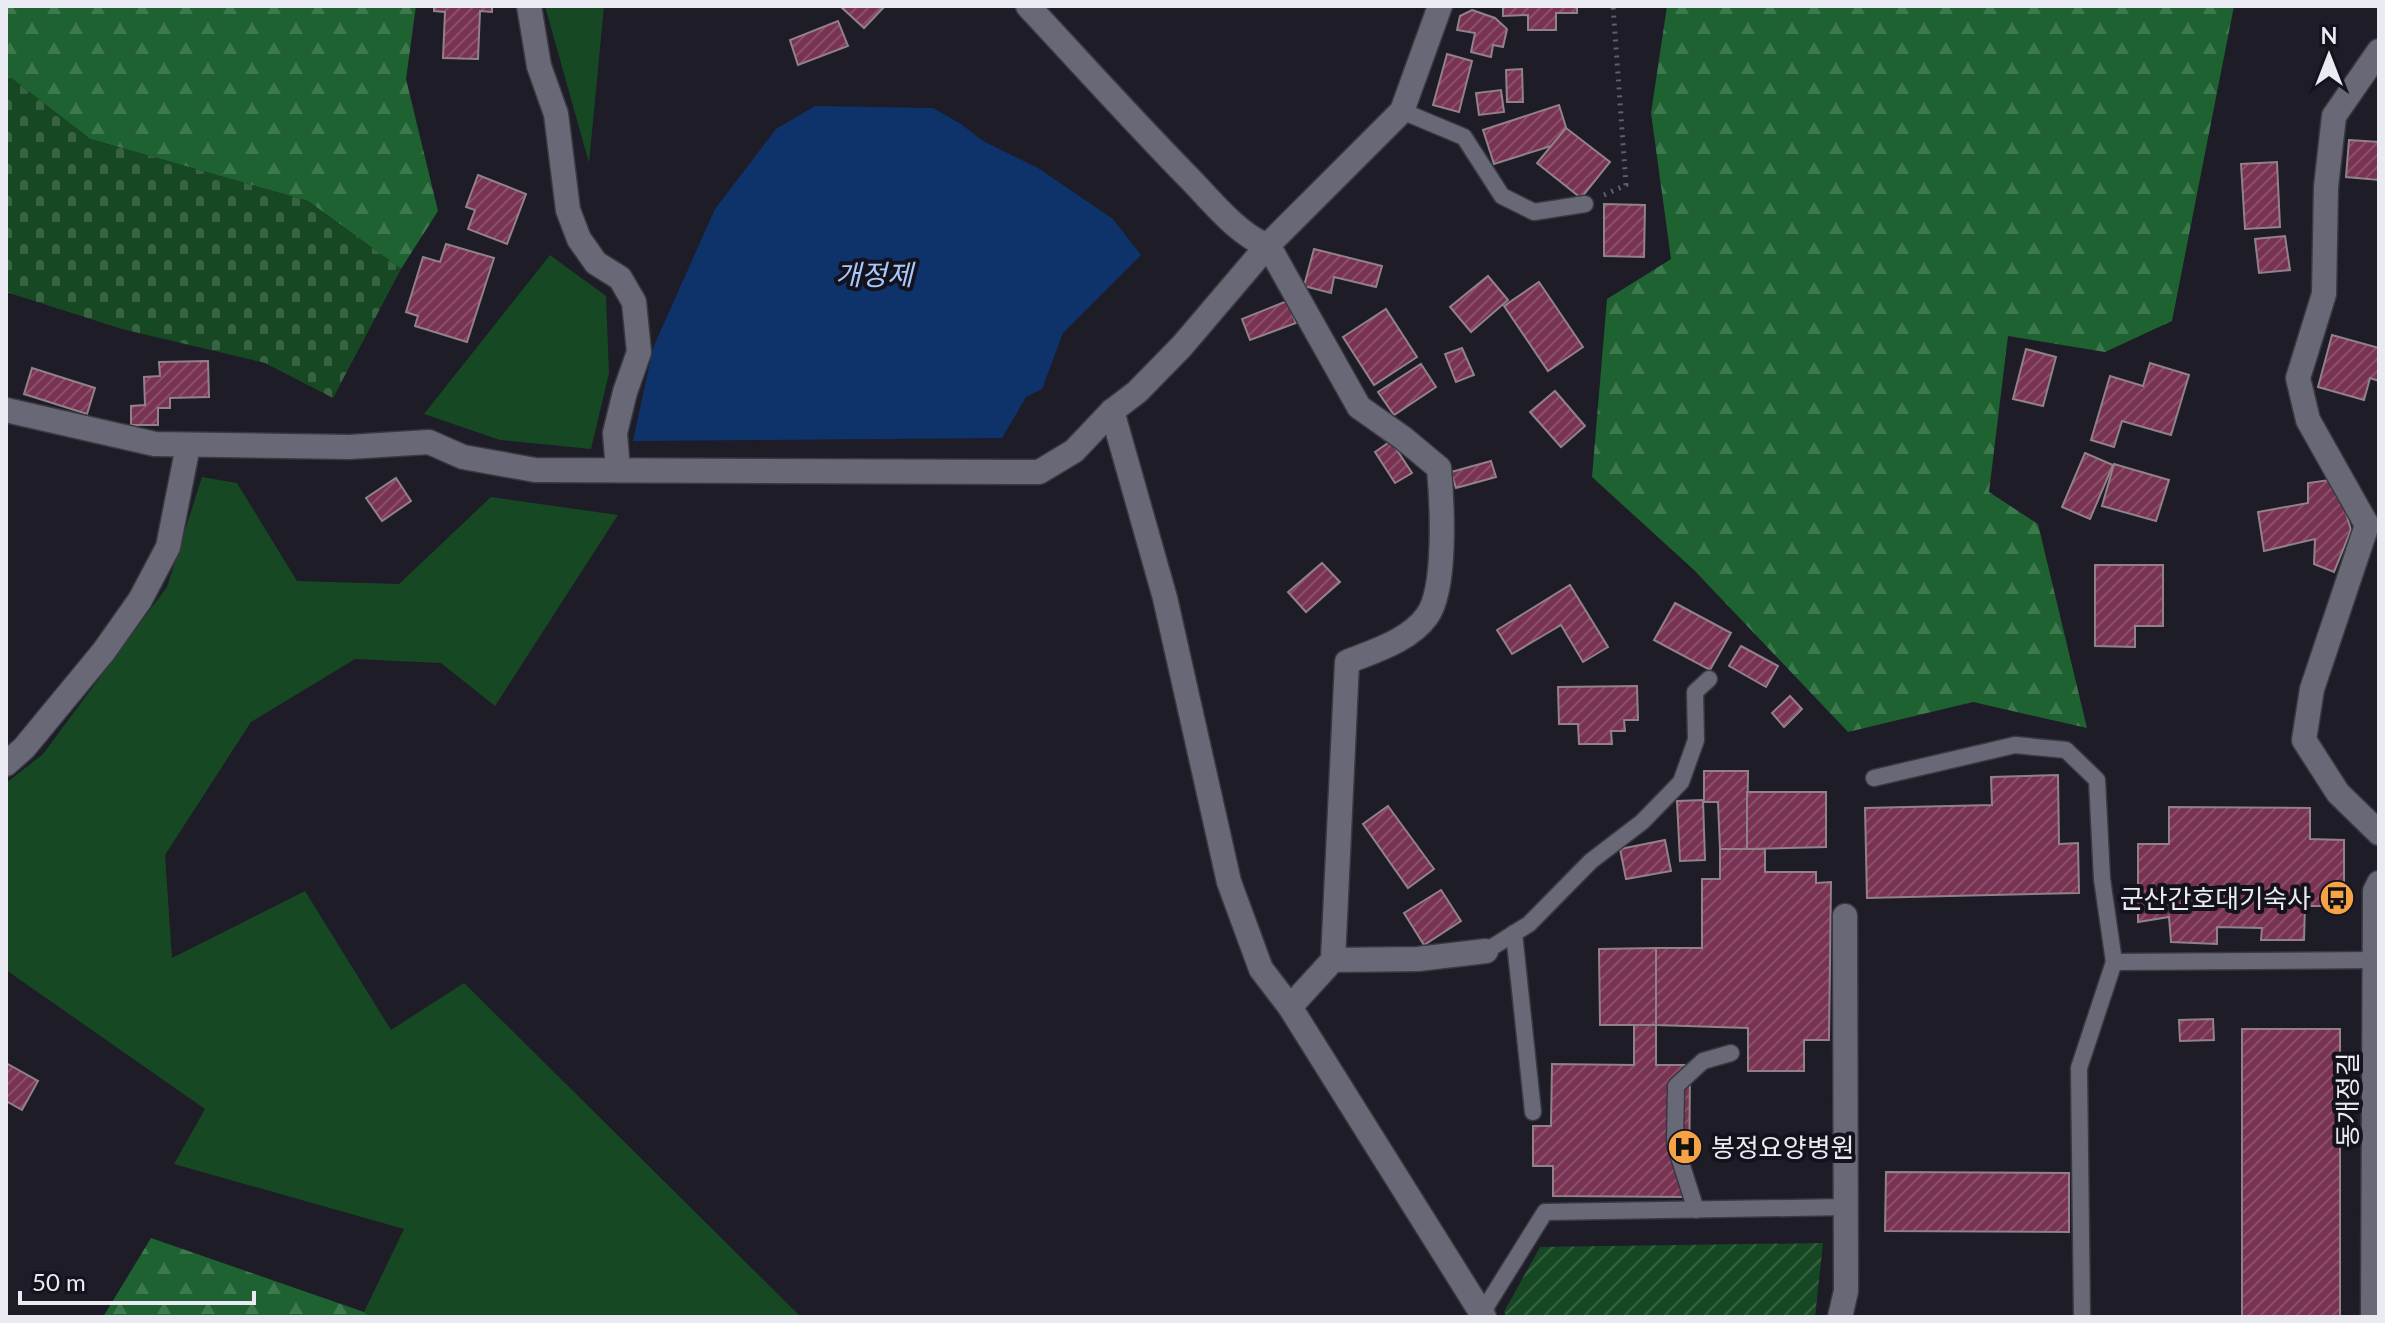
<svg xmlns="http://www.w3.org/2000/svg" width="2385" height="1323" viewBox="0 0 2385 1323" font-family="Lato,'Noto Sans KR',sans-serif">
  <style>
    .green { fill: #164923 }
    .forest { fill: url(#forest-firs) }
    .cemetery { fill: url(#cemetery-stones) }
    .garden { fill: url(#garden-furrows) }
    .water { fill: #0e336a }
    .building { fill: url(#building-hatch); stroke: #928288; stroke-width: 2 }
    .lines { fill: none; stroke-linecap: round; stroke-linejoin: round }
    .service-casing { stroke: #393942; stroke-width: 19 }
    .minor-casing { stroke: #393942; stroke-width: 27 }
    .path { stroke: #605f69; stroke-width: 5; stroke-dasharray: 2 6; stroke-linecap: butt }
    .service { stroke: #696876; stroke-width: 16 }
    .minor { stroke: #696876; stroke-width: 24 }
    .labels { text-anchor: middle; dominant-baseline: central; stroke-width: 8; stroke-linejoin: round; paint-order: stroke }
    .poi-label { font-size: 26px; fill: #eaeaf2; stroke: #14131d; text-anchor: end }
    .street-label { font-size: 26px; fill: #eaeaf2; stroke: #14131d }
    .water-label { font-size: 28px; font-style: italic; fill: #a7c8fc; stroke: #14131d }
  </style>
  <defs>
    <pattern id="forest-firs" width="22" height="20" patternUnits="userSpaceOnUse" patternTransform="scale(2)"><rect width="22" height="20" fill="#1d6230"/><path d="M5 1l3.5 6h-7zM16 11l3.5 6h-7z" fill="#3e794e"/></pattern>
    <pattern id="cemetery-stones" width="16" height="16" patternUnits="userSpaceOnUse" patternTransform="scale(2)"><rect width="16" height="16" fill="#164923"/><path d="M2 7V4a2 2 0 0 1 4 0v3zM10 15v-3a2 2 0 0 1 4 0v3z" fill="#386343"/></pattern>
    <pattern id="garden-furrows" width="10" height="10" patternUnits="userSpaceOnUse" patternTransform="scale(2)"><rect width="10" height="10" fill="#164923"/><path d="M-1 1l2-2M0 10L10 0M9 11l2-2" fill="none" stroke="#386343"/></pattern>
    <pattern id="building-hatch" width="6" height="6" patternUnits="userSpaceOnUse" patternTransform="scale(2)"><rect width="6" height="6" fill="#783252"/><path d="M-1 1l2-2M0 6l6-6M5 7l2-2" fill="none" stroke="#8b506b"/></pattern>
  </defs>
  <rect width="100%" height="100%" fill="#1d1c27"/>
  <g class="green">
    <polygon points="545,6 604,6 589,163"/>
    <polygon points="550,255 606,296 609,373 591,449 500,440 424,414"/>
    <polygon points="202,477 237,483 297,581 399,584 491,497 618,515 495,706 441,663 355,659 251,722 165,855 172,958 305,891 391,1030 464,983 801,1317 371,1317 364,1312 404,1229 174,1164 205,1109 6,970 6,783 43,754 167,587"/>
  </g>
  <g class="forest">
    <polygon points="6,6 416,6 406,79 438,211 401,269 308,201 90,139 6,74"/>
    <polygon points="1667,6 2234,6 2172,321 2105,352 2008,336 1989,492 2038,524 2087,728 1973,702 1848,732 1694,570 1592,477 1607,299 1671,259 1651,113"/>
    <polygon points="151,1238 364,1312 371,1317 103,1317"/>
  </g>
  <polygon class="cemetery" points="6,74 90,139 308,201 401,269 333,398 265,363 122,329 6,292"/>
  <polygon class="garden" points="1823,1243 1815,1317 1507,1317 1504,1312 1540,1247"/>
  <polygon class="water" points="815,106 933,108 961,124 983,141 1038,168 1113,219 1141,255 1063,333 1042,389 1026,397 1002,438 633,441 653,348 715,209 776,129"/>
  <g class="building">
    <polygon points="434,6 492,6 492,12 480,11 478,59 443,58 445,12 434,11"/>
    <polygon points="840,6 885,6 864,28"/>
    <polygon points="1503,6 1577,6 1577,13 1556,13 1556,30 1528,30 1528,15 1503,16"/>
    <polygon points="1472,10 1495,18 1507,29 1503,47 1493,45 1491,57 1471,52 1475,33 1457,30 1460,16"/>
    <polygon points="838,21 848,46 798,65 790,40"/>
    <polygon points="1447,54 1472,61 1459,112 1433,105"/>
    <polygon points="1522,69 1523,102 1507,102 1506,70"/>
    <polygon points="1501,90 1504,112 1479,115 1476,93"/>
    <polygon points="1559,105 1570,140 1494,164 1483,130"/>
    <polygon points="1566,128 1610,162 1581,198 1537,163"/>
    <polygon points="2349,140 2379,142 2379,180 2346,177"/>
    <polygon points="2277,162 2280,227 2245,229 2241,164"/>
    <polygon points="478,175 526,194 507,244 468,229 475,210 466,207"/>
    <polygon points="1604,204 1645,205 1644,257 1604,256"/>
    <polygon points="2285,236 2290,270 2259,273 2255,239"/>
    <polygon points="446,244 494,258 467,342 415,326 418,316 406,312 423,257 440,262"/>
    <polygon points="1314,249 1382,266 1376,287 1334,277 1331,293 1304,286"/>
    <polygon points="1488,276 1508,300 1471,332 1450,307"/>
    <polygon points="1539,282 1583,347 1548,371 1504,306"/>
    <polygon points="1287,301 1296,323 1250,340 1242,319"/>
    <polygon points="1386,309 1417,357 1374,385 1343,337"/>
    <polygon points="2332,335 2379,348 2379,381 2370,378 2364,400 2318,387"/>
    <polygon points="1462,348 1474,375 1456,382 1445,354"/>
    <polygon points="2026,349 2056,357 2043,406 2013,399"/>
    <polygon points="208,361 209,397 170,398 170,408 158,408 158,425 131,425 131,406 145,405 144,377 160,376 159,362"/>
    <polygon points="2150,363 2189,375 2171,435 2122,421 2114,447 2091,440 2110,376 2143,386"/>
    <polygon points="1421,364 1436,387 1394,415 1378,392"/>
    <polygon points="32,368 95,388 87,414 24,394"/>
    <polygon points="1555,391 1585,426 1561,447 1530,412"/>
    <polygon points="1391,441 1412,473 1395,483 1375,452"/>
    <polygon points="2085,453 2113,465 2090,519 2062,507"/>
    <polygon points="1491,461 1496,477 1456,488 1451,472"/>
    <polygon points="2114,464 2169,480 2156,521 2102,506"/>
    <polygon points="396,478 411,501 382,521 366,498"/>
    <polygon points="2336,479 2351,530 2334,572 2314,564 2315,539 2264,551 2258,512 2308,503 2308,483"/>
    <polygon points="1322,563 1340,582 1306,612 1288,592"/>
    <polygon points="2095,565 2163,565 2163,626 2135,626 2135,647 2095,646"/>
    <polygon points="1570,585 1608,647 1583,662 1561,625 1512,654 1497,630"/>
    <polygon points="1675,603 1731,633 1710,670 1654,640"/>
    <polygon points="1741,646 1778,666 1766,687 1729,666"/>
    <polygon points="1637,686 1638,720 1624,720 1625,731 1611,731 1612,744 1579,744 1578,724 1559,724 1558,687"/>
    <polygon points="1790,696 1802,709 1784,727 1772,713"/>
    <polygon points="1704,771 1748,771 1747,849 1720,849 1718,802 1704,802"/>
    <polygon points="2058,775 2059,844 2078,843 2079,893 1867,898 1865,808 1992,805 1991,777"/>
    <polygon points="1747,792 1826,792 1826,847 1747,849"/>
    <polygon points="1703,800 1705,860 1680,861 1677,801"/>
    <polygon points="1388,806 1434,869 1408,888 1363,824"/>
    <polygon points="2169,807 2310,808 2310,839 2344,840 2344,906 2305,906 2304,940 2261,940 2262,928 2217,927 2217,944 2171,942 2169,917 2138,922 2138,844 2169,844"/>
    <polygon points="1665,840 1671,871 1626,879 1620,849"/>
    <polygon points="1720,849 1765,849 1765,872 1816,872 1816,883 1831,882 1829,1040 1804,1040 1804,1071 1748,1071 1748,1028 1656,1025 1656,948 1702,948 1702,879 1720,879"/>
    <polygon points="1441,890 1461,921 1424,945 1404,913"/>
    <polygon points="1656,948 1656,1025 1600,1025 1599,949"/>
    <polygon points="2213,1019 2214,1040 2180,1041 2179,1020"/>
    <polygon points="1634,1025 1656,1025 1656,1065 1690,1065 1689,1197 1553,1196 1553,1166 1533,1166 1533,1126 1551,1126 1552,1064 1634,1065"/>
    <rect x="2242" y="1029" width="98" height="288"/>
    <polygon points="6,1063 38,1081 22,1110 6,1101"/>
    <polygon points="1886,1172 2069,1173 2069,1232 1885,1231"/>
  </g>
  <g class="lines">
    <g class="service-casing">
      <g id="service">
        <polyline points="1402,111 1464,137 1502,196 1534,212 1585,204"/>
        <polyline points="1874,778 2015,745 2066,750 2097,780 2102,879 2114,962 2375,960"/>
        <polyline points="1514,933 1533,1112"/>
        <polyline points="1486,951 1529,924 1591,861 1642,822 1681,782 1696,740 1695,692 1709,679"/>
        <polyline points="1696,1210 1675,1144 1676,1086 1703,1061 1731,1053"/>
        <polyline points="1482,1313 1545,1212 1846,1207"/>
        <polyline points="2082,1317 2079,1068 2114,962"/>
      </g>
    </g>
    <g class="minor-casing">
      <g id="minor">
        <polyline points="529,6 539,66 556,114 568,210 579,239 596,263 620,278 634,302 639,352 625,392 615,433 618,470"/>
        <polyline points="2379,51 2334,116 2326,187 2324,294 2298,378 2308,420 2367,525 2312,689 2304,740 2338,793 2379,833"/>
        <path d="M 6,410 L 155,444 L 349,447 L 429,442 L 463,457 L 535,470 L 1039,472 L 1074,451 L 1112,411 L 1137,392 L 1182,346 L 1268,245 C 1243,239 1212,202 1193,182 C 1137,125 1083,65 1028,6"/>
        <polyline points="1112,411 1165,598 1229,882 1261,969 1290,1007"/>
        <polyline points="6,764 24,748 104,651 140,600 168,547 188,446"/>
        <path d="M 1333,960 L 1347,662 C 1374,651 1409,641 1427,616 C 1447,589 1442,501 1439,468 L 1403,438 L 1359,407 L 1268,245 L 1402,111 L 1440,6"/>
        <polyline points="1484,1317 1290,1007 1333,960 1418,959 1486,951"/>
        <polyline points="1840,1317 1846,1291 1845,916"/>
        <polyline points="2373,1317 2375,891 2379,883"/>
      </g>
    </g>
    <polyline class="path" points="1604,195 1626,185 1613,6"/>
    <use href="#service" class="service"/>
    <use href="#minor" class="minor"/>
  </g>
  <defs>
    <g id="bus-disc" transform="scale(1.8)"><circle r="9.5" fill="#f5a346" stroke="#14131d"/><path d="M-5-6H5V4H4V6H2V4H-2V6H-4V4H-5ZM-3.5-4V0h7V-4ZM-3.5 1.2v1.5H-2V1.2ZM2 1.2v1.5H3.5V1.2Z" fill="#111"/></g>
    <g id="hospital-disc" transform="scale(1.8)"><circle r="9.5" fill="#f5a346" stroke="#14131d"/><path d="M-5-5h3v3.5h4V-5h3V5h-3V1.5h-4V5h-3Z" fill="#111"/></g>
  </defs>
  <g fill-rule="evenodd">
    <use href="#bus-disc" x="2337" y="898"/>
    <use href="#hospital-disc" x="1685" y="1147"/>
  </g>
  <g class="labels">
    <g class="poi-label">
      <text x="2311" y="898">군산간호대기숙사</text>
      <text x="1711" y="1147" text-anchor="start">봉정요양병원</text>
    </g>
    <g class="street-label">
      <text transform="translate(2347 1100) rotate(-90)">동개정길</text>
    </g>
    <g class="water-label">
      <text x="874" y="274">개정제</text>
    </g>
  </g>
  <rect width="2385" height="1323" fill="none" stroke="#eaeaf2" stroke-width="16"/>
  <g transform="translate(2329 56)" stroke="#14131d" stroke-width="6" paint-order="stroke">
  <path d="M0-6L14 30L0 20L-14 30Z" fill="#eaeaf2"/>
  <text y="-12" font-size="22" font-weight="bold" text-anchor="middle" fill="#eaeaf2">N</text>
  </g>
  <path d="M20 1291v12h234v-12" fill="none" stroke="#eaeaf2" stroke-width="4"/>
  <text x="32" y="1291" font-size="24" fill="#eaeaf2" stroke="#14131d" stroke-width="6" paint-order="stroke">50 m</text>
</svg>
